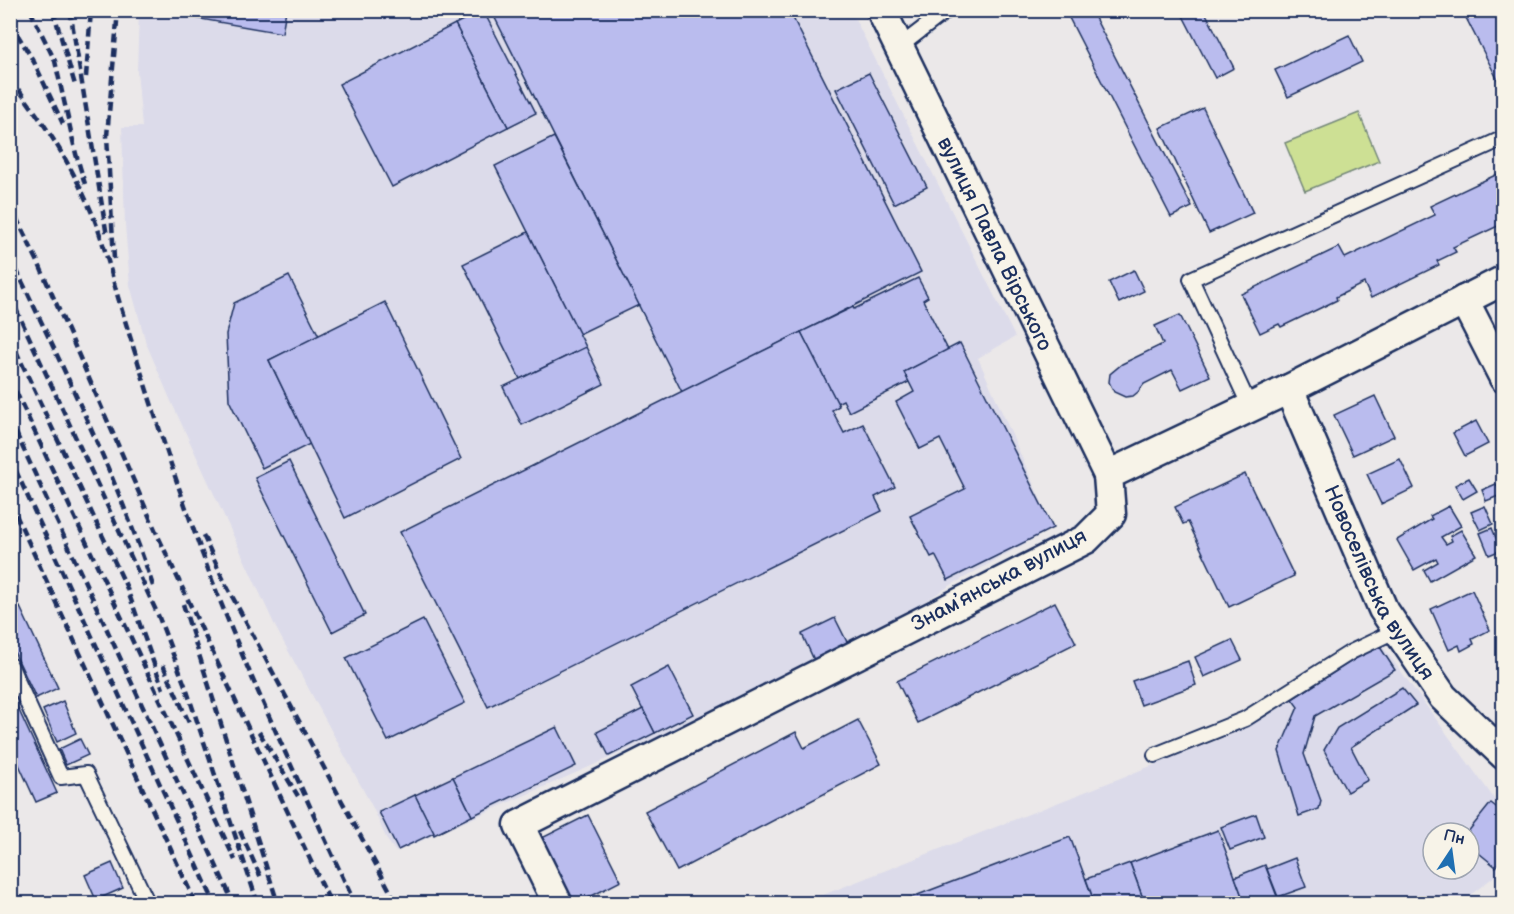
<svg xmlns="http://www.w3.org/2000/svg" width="1514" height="914" viewBox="0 0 1514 914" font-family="'Balsamiq Sans',sans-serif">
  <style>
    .built { fill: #dcdbea; fill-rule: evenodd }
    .green { fill: #cde094; stroke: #748879; stroke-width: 1.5 }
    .building { fill: #babcee; stroke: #1b2f5e; stroke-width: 1.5 }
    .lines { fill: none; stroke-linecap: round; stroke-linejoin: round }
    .lane-casing { stroke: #1b2f5e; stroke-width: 18 }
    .street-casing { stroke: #1b2f5e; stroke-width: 33 }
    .lane { stroke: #f7f3e8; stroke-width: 14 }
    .street { stroke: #f7f3e8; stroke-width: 28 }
    .rail { stroke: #1b2f5e; stroke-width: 4.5; stroke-dasharray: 9 4.5; stroke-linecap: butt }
    .labels { text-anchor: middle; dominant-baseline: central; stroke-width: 5; stroke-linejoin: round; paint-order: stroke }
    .street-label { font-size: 21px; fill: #1b2f5e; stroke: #f7f3e8 }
  </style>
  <rect width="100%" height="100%" fill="#ebe8e9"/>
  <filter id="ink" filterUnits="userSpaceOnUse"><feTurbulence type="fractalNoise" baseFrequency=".0167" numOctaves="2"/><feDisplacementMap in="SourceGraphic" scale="12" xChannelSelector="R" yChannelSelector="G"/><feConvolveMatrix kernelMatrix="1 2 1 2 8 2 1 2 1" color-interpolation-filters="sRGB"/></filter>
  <g filter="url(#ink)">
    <g class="built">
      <polygon points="139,11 851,11 1015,337 978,358 1053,528 951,585 858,643 746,700 689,723 396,852 387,840 374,810 276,628 170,399 146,343 130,285 125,225 122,127 142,127 137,71"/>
      <path d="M 1378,640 L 1496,801 L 1503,807 L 1503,864 L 1496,875 L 1460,903 L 800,904 L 1235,733 ZM 1433,833 L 1469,833 L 1469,869 L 1433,869 Z"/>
    </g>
    <polygon class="green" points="1359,113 1379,161 1305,191 1285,143"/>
    <g class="building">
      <polygon points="190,10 286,10 282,33 189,17"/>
      <polygon points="483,10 536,113 508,127 455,24"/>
      <polygon points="491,10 789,10 921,272 682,392"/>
      <polygon points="1065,10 1091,10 1192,207 1171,217"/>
      <polygon points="1180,10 1204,10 1234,68 1215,78"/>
      <polygon points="1462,10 1497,10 1504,24 1504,92"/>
      <polygon points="455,24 508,127 392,187 339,84"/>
      <polygon points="1349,35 1362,62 1288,97 1275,70"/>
      <polygon points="869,73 927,187 894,204 836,89"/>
      <polygon points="1203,108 1253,213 1209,233 1160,128"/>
      <polygon points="554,137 639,305 579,334 495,166"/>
      <polygon points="1504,171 1504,226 1501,227 1500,225 1453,247 1456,252 1437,261 1439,265 1371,298 1364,283 1336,297 1337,300 1281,327 1279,324 1260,333 1241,294 1339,247 1345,258 1435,215 1430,206"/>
      <polygon points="528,232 586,347 520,379 463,264"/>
      <polygon points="1134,270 1144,291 1119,303 1109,282"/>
      <polygon points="289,276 319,336 269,360 310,444 262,468 229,400 226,334 234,303"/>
      <polygon points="918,278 928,297 923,300 948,350 904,372 909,382 849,412 843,400 837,403 801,332 853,307 854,309"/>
      <polygon points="385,302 461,459 345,518 269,360"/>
      <polygon points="1180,315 1210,376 1182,389 1172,370 1144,384 1138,392 1133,396 1125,397 1114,392 1109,382 1110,374 1122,364 1163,344 1155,326"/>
      <polygon points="801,332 839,406 832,410 844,433 863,424 895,487 875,497 882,511 488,707 400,532"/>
      <polygon points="960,343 1053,528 948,580 935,555 931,557 910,516 965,489 940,439 920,449 896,402 914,392 904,372"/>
      <polygon points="586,347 604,384 522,425 503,387"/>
      <polygon points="1375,396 1394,436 1353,455 1334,415"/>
      <polygon points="1476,421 1488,444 1465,456 1453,433"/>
      <polygon points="1400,459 1414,488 1381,504 1367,474"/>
      <polygon points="289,461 365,615 332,632 255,478"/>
      <polygon points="1245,474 1294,576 1229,607 1188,522 1183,524 1175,507"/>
      <polygon points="1469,478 1477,491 1463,499 1455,485"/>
      <polygon points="1496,484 1501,495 1486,501 1482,490"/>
      <polygon points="1449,506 1461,526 1441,537 1446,544 1452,541 1450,536 1461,530 1476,555 1430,581 1424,570 1438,562 1436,558 1414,570 1397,540 1432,519 1430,516"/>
      <polygon points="1485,506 1493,524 1480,530 1471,512"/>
      <polygon points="1492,528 1501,550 1489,555 1480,533"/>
      <polygon points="1472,590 1490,630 1472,639 1474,644 1461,651 1459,645 1449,650 1431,609"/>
      <polygon points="1055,602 1076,643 918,723 897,681"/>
      <polygon points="20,607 58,688 36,698 10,643 10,612"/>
      <polygon points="835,618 849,646 815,662 802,634"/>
      <polygon points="423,620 465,703 388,741 346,658"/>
      <polygon points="1232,640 1242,660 1204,677 1195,657"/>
      <polygon points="1378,644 1395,670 1315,716 1304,754 1321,801 1319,809 1299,816 1279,751 1298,707 1292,699"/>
      <polygon points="1188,661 1196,685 1141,705 1132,681"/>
      <polygon points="669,667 693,714 655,733 631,687"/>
      <polygon points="1402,688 1416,705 1351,747 1368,780 1347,792 1324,750 1337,728"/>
      <polygon points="10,691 57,793 36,802 10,745"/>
      <polygon points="63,701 76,733 57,742 43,710"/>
      <polygon points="643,709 655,733 609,756 597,732"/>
      <polygon points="858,720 881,764 677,871 645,811 796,732 804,748"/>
      <polygon points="557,727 576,766 472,816 453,777"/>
      <polygon points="80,739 88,755 66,765 59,749"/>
      <polygon points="453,777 472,816 434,835 415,795"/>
      <polygon points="415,795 434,833 398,850 379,812"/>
      <polygon points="1491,803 1504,813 1504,858 1496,867 1469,845 1469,833 1467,833"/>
      <polygon points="1256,814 1264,837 1230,850 1221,827"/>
      <polygon points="588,815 621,881 576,904 570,904 538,840"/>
      <polygon points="1218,830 1245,904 1145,904 1130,863"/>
      <polygon points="1070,837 1095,904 894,904"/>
      <polygon points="1295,858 1306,887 1278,897 1267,869"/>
      <polygon points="112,863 123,888 96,900 85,875"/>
      <polygon points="1130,863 1145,904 1095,904 1086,879"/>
      <polygon points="1265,865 1278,899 1267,904 1245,904 1235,877"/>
    </g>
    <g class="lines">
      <g class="lane-casing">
        <g id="lane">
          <polyline points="899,47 947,10"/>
          <polyline points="1250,407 1191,279 1504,138"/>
          <polyline points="10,665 61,777 86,774 148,904"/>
          <polyline points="1155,755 1245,719 1351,652 1397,630"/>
        </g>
      </g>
      <g class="street-casing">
        <g id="street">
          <path id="s1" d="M 881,10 L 1108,475"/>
          <polyline points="1464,300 1504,378"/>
          <path id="s2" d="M 1289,389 L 1383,609 L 1443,697 L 1504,755"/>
          <polyline points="558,904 519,825 1086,539 1111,514 1108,475 1289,389 1504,280"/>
        </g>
      </g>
      <use href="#lane" class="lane"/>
      <use href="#street" class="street"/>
      <g class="rail">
        <polyline points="30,10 55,61 76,154 85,184"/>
        <polyline points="53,10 75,85"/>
        <polyline points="70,10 107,236"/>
        <polyline points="10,22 34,62 63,124"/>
        <polyline points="86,77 91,10"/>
        <path d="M 10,79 C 40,116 68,159 87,202 C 104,238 111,276 123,314 C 145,385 167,455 192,525 C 237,655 298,779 355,904"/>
        <polyline points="10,205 38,262 157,534 331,904"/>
        <path d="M 10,256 C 62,366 116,474 154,589"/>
        <polyline points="114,259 107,136 118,10"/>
        <polyline points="10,296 158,615 186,688 258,904"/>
        <polyline points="10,338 126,586 163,689"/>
        <polyline points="10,379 235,860"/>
        <polyline points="10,420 234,904"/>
        <polyline points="10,458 215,904"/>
        <polyline points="10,502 196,904"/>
        <polyline points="203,535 225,583 397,904"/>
        <polyline points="183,604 278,904"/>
        <polyline points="163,665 190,725"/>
        <polyline points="259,732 298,796"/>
        <polyline points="240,831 262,880"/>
      </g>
    </g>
  </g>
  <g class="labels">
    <g class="street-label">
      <text stroke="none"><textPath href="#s1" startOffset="260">вулиця Павла Вірського</textPath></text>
      <text transform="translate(999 580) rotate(-28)">Знамʼянська вулиця</text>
      <text stroke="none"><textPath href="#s2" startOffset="214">Новоселівська вулиця</textPath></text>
    </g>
  </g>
  <rect width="1514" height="914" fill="none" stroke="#f7f3e8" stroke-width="36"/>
  <rect x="18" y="18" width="1478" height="878" fill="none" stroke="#1b2f5e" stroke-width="2" filter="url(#ink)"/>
  <g transform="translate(1451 851) rotate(13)"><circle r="28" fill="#f7f3e8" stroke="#9fa5b1" stroke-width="1.5"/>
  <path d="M0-4.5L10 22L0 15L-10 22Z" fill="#1f6fb2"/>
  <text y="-9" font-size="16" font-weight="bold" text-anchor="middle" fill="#1b2f5e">Пн</text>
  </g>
</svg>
